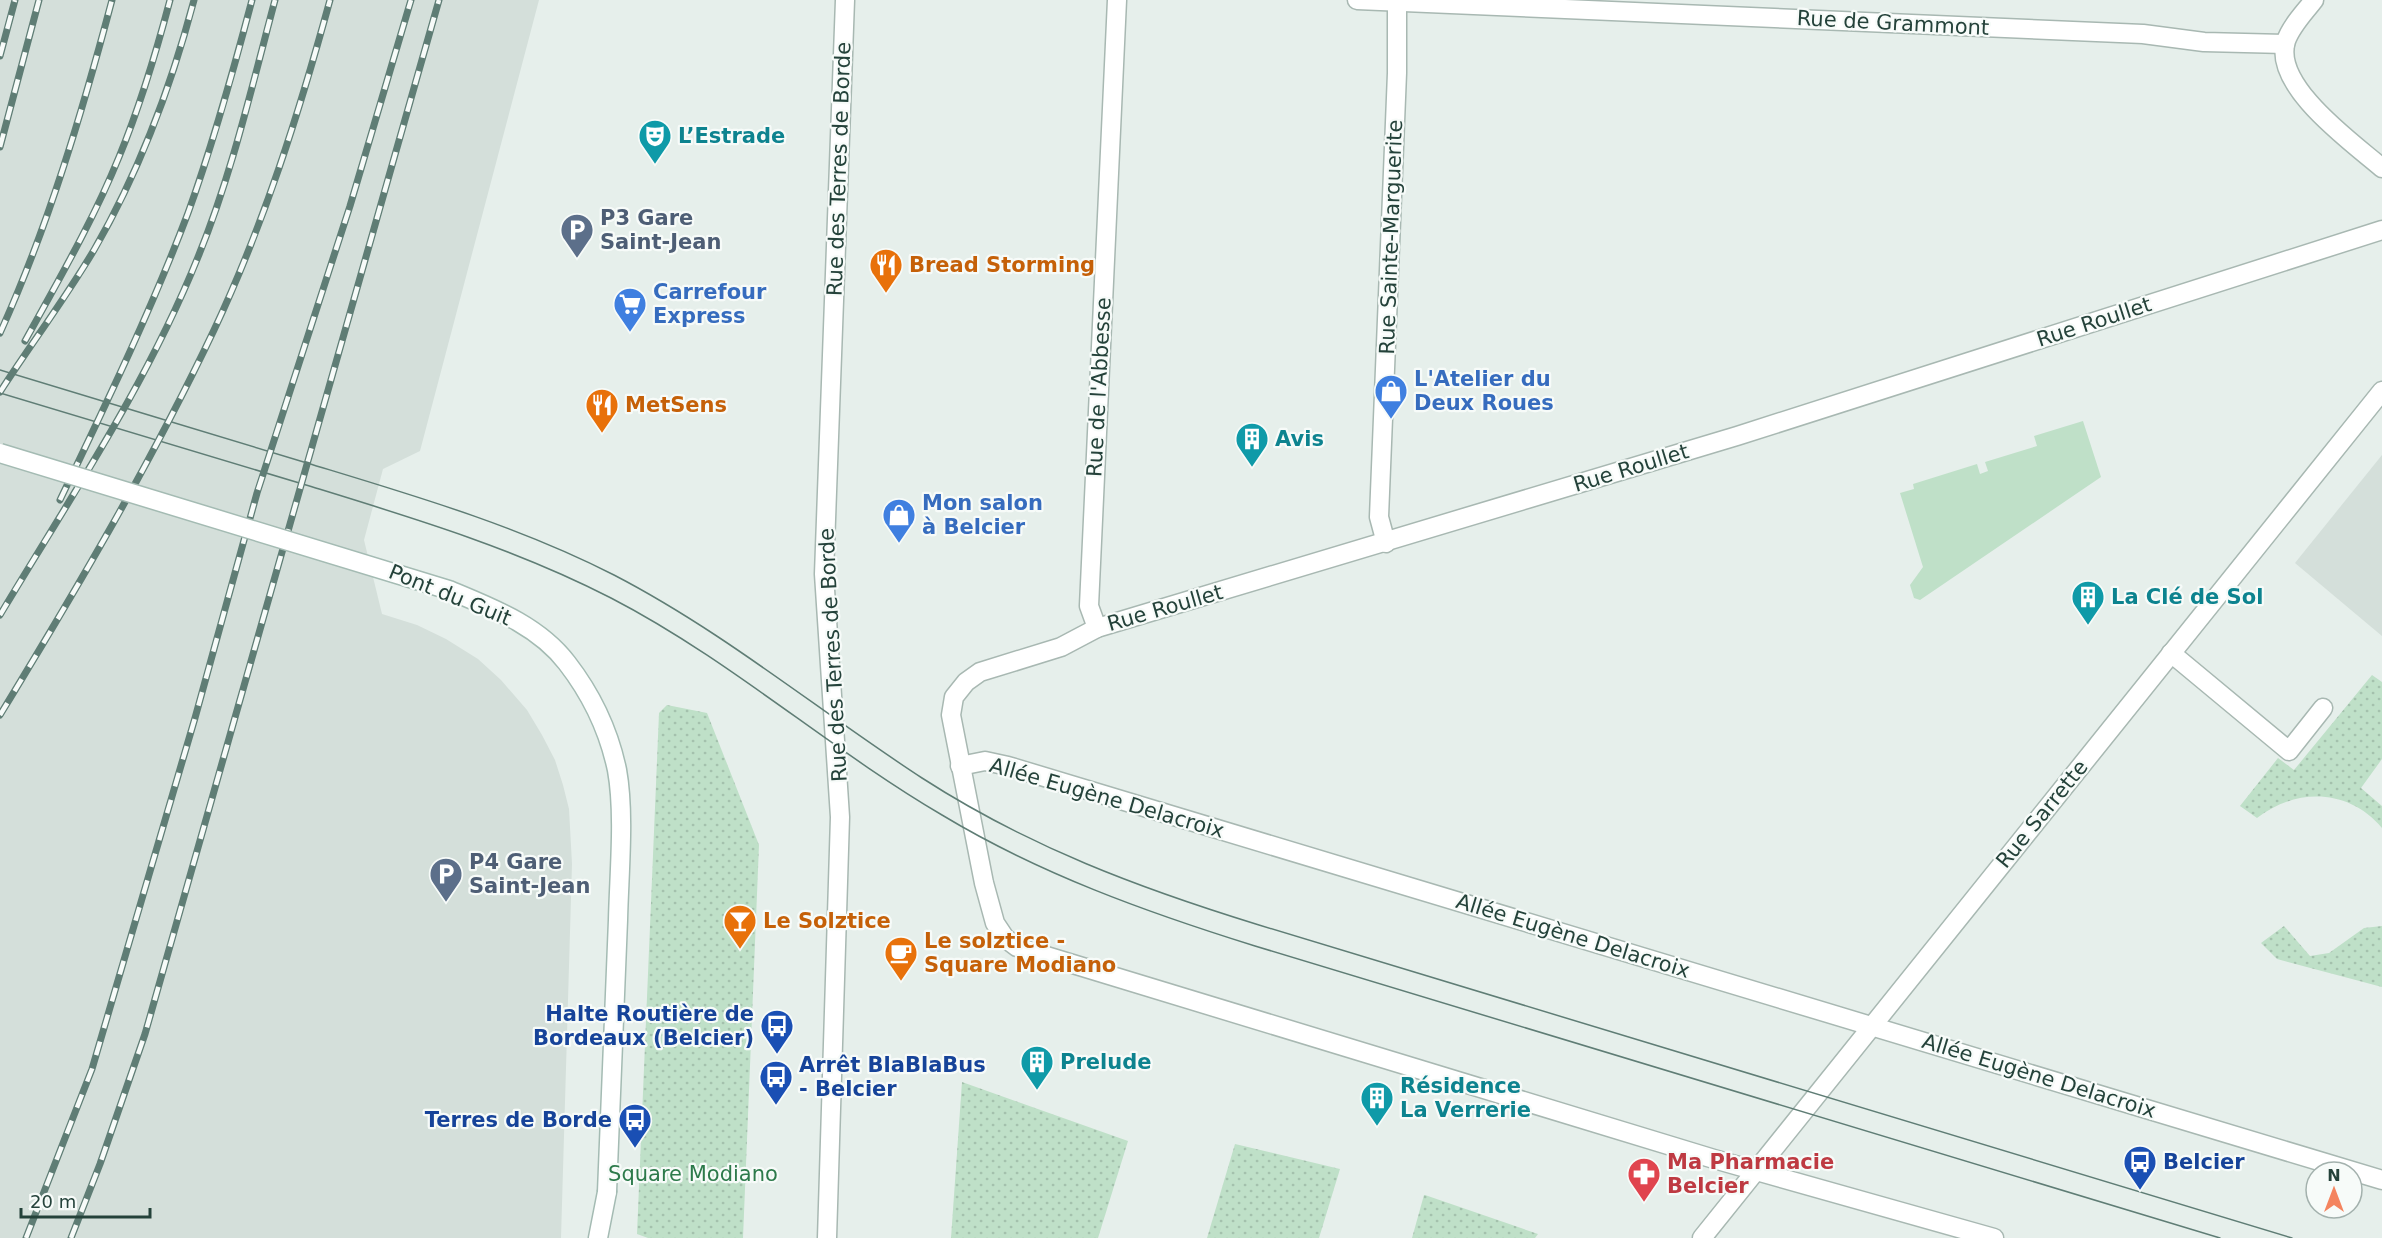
<svg xmlns="http://www.w3.org/2000/svg" width="2382" height="1238" viewBox="0 0 2382 1238" font-family="'DejaVu Sans',sans-serif">
  <style>
    .built { fill: #d4dfda }
    .green { fill: #bfe0c8 }
    .garden { fill: url(#garden-dots) }
    .lines { fill: none; stroke-linecap: round; stroke-linejoin: round }
    .lane-casing { stroke: #a8b8b2; stroke-width: 21 }
    .street-casing { stroke: #a8b8b2; stroke-width: 21 }
    .secondary-casing { stroke: #a4bbb3; stroke-width: 21 }
    .lane { stroke: #fff; stroke-width: 18 }
    .street { stroke: #fff; stroke-width: 18 }
    .secondary { stroke: #fff; stroke-width: 18 }
    .tram { stroke: #5f7d75; stroke-width: 1.5 }
    .rail-casing { stroke: #5f7d75; stroke-width: 7 }
    .rail { stroke: #f7fbf9; stroke-width: 4.5; stroke-dasharray: 14; stroke-linecap: butt }
    .secondary-bridge-casing { stroke: #a4bbb3; stroke-width: 21; stroke-linecap: butt }
    .secondary-bridge { stroke: #fff; stroke-width: 18 }
    .labels { text-anchor: middle; dominant-baseline: central; stroke-width: 4.5; stroke-linejoin: round; paint-order: stroke }
    .street-label { font-size: 21px; fill: #24423a; stroke: #f7fbf9 }
    .culture-label { font-size: 21px; font-weight: bold; fill: #0d838f; stroke: #f7fbf9; text-anchor: start }
    .service-label { font-size: 21px; font-weight: bold; fill: #4e5e75; stroke: #f7fbf9; text-anchor: start }
    .food-label { font-size: 21px; font-weight: bold; fill: #c56008; stroke: #f7fbf9; text-anchor: start }
    .shop-label { font-size: 21px; font-weight: bold; fill: #366cbe; stroke: #f7fbf9; text-anchor: start }
    .transit-label { font-size: 21px; font-weight: bold; fill: #164399; stroke: #f7fbf9; text-anchor: end }
    .health-label { font-size: 21px; font-weight: bold; fill: #be3a42; stroke: #f7fbf9; text-anchor: start }
    .park-label { font-size: 21px; fill: #2d7a4b; stroke: #f7fbf9 }
  </style>
  <defs>
    <pattern id="garden-dots" width="8" height="8" patternUnits="userSpaceOnUse" patternTransform="scale(1.5)"><rect width="8" height="8" fill="#bfe0c8"/><path d="M2 2h.1M6 6h.1" fill="none" stroke="#a4c1ad" stroke-width="1.8" stroke-linecap="round"/></pattern>
  </defs>
  <rect width="100%" height="100%" fill="#e6efeb"/>
  <g class="built">
    <polygon points="0,0 539,0 420,451 383,469 364,540 382,614 417,625 446,639 478,659 501,680 527,710 542,735 555,760 563,785 569,809 572,864 561,1238 0,1238"/>
    <polygon points="2382,455 2382,636 2295,563"/>
  </g>
  <polygon class="green" points="2083,421 2101,477 1920,600 1914,598 1910,585 1923,567 1900,493 1914,489 1913,484 1977,464 1980,474 1988,471 1985,462 2037,446 2034,436"/>
  <g class="garden">
    <path d="M 2372,675 L 2382,682 L 2382,759 L 2361,788 L 2382,806 L 2382,828 C 2348,788 2296,788 2257,818 L 2240,806 L 2278,758 L 2294,770 Z"/>
    <polygon points="667,705 707,713 759,845 743,1238 648,1238 637,1234 659,713"/>
    <polygon points="2284,926 2310,956 2329,953 2364,928 2382,926 2382,987 2277,959 2261,943"/>
    <polygon points="962,1082 1128,1141 1098,1238 951,1238"/>
    <polygon points="1235,1144 1340,1169 1319,1238 1207,1238"/>
    <polygon points="1424,1195 1425,1195 1538,1234 1535,1238 1412,1238"/>
  </g>
  <g class="lines">
    <g class="lane-casing">
      <polyline id="lane" points="2171,653 2289,751 2323,708"/>
    </g>
    <g class="street-casing">
      <g id="street">
        <polyline points="1357,0 2143,34 2204,42 2285,44"/>
        <path d="M 2314,0 C 2304,13 2291,26 2286,41 C 2272,86 2353,143 2382,168"/>
        <polyline points="1386,543 1379,517 1397,73 1397,2"/>
        <polyline points="1097,628 1089,606 1117,0"/>
        <polyline points="960,766 985,761 1008,766 2382,1180"/>
        <polyline points="827,1238 840,817 824,574 845,0"/>
        <polyline points="1702,1238 2382,391"/>
        <polyline points="1994,1238 1714,1159 1017,947 1005,938 995,923 984,883 951,715 954,697 966,682 980,672 1061,647 1097,628 1737,436 2382,230"/>
      </g>
    </g>
    <g class="secondary-casing">
      <polyline id="secondary" points="598,1238 607,1192"/>
    </g>
    <use href="#lane" class="lane"/>
    <use href="#street" class="street"/>
    <use href="#secondary" class="secondary"/>
    <g class="tram">
      <path d="M 0,370 C 102,401 205,432 307,463 C 412,495 516,525 614,575 C 724,632 819,711 922,778 C 1029,847 1139,888 1259,925 L 2292,1238"/>
      <path d="M 0,393 C 102,424 204,455 306,485 C 410,517 514,548 611,598 C 729,659 828,748 942,815 C 1040,874 1146,912 1255,946 L 2220,1238"/>
    </g>
    <g class="rail-casing">
      <g id="rail">
        <polyline points="0,56 15,0"/>
        <polyline points="0,147 39,0"/>
        <path d="M 0,333 C 48,227 82,113 112,0"/>
        <path d="M 25,341 C 58,281 93,221 119,157 C 140,106 156,53 170,0"/>
        <path d="M 0,392 C 31,344 65,299 94,250 C 139,172 171,87 194,0"/>
        <path d="M 60,500 C 105,406 151,311 188,213 C 213,144 233,72 252,0"/>
        <path d="M 0,615 C 70,498 147,384 198,257 C 232,174 252,86 275,0"/>
        <path d="M 0,715 C 76,590 151,463 214,330 C 264,224 299,113 330,0"/>
        <polyline points="26,1238 92,1069 195,718 257,493 350,206 411,0"/>
        <polyline points="71,1238 100,1164 145,1034 439,0"/>
      </g>
    </g>
    <use href="#rail" class="rail"/>
    <g class="secondary-bridge-casing">
      <path id="secondary-bridge" d="M 0,453 L 449,590 C 492,608 538,625 567,663 C 591,694 609,732 617,770 C 625,814 619,874 618,920 C 614,1011 611,1102 607,1192"/>
    </g>
    <use href="#secondary-bridge" class="secondary-bridge"/>
  </g>
  <defs>
    <g id="theatre-pin" transform="scale(1.725)"><path d="M0 17L-7.5 6A9.5 9.5 0 1 1 7.5 6Z" fill="#0f9aa8" stroke="#f7fbf9"/><path d="M-5-5.5Q0-4 5-5.5V0Q5 5 0 6Q-5 5-5 0ZM-3.3-2.5H-1v1.5H-3.3ZM1-2.5H3.3v1.5H1ZM-2.8 1Q0 5.5 2.8 1Z" fill="#fff"/></g>
    <g id="parking-pin" transform="scale(1.725)"><path d="M0 17L-7.5 6A9.5 9.5 0 1 1 7.5 6Z" fill="#5c6f8a" stroke="#f7fbf9"/><path d="M-3.5-5.5H1a3.5 3.5 0 0 1 0 7H-1V5.5H-3.5ZM-1-3.4V-.6H.8a1.4 1.4 0 0 0 0-2.8Z" fill="#fff"/></g>
    <g id="restaurant-pin" transform="scale(1.725)"><path d="M0 17L-7.5 6A9.5 9.5 0 1 1 7.5 6Z" fill="#e8710a" stroke="#f7fbf9"/><path d="M-5-6h1v4h1v-4h1v4h1v-4h1v5L-1.5 .5V6h-2V.5L-5-1ZM5-6V6H3V1.5H1.5Q1.5-4 5-6Z" fill="#fff"/></g>
    <g id="supermarket-pin" transform="scale(1.725)"><path d="M0 17L-7.5 6A9.5 9.5 0 1 1 7.5 6Z" fill="#3f7fe0" stroke="#f7fbf9"/><path d="M-6-5.5h2.5l.6 2H6L4.5 2H-2.5L-4.4-4H-6ZM-1.5 3.2a1.3 1.3 0 1 0 .1 0ZM3 3.2a1.3 1.3 0 1 0 .1 0Z" fill="#fff"/></g>
    <g id="shop-pin" transform="scale(1.725)"><path d="M0 17L-7.5 6A9.5 9.5 0 1 1 7.5 6Z" fill="#3f7fe0" stroke="#f7fbf9"/><path d="M-5-2.5h2.3a2.7 3.5 0 0 1 5.4 0H5L5.5 6h-11ZM-1.5-2.5h3a1.5 2.3 0 0 0-3 0Z" fill="#fff"/></g>
    <g id="building-pin" transform="scale(1.725)"><path d="M0 17L-7.5 6A9.5 9.5 0 1 1 7.5 6Z" fill="#0f9aa8" stroke="#f7fbf9"/><path d="M-4-6H4V6H1V3H-1V6H-4ZM-2.5-4.3h1.7v1.8h-1.7ZM.8-4.3h1.7v1.8H.8ZM-2.5-1h1.7V.8h-1.7ZM.8-1h1.7V.8H.8Z" fill="#fff"/></g>
    <g id="bar-pin" transform="scale(1.725)"><path d="M0 17L-7.5 6A9.5 9.5 0 1 1 7.5 6Z" fill="#e8710a" stroke="#f7fbf9"/><path d="M-6-5H6L.8 .8V4.5H3.5V6h-7V4.5H-.8V.8Z" fill="#fff"/></g>
    <g id="cafe-pin" transform="scale(1.725)"><path d="M0 17L-7.5 6A9.5 9.5 0 1 1 7.5 6Z" fill="#e8710a" stroke="#f7fbf9"/><path d="M-5.5-4.5H6V0H3Q3 3.5 0 3.5H-2.5Q-5.5 3.5-5.5 0ZM3-3.2v2h1.7v-2ZM-6 4.5H4V6H-6Z" fill="#fff"/></g>
    <g id="bus-pin" transform="scale(1.725)"><path d="M0 17L-7.5 6A9.5 9.5 0 1 1 7.5 6Z" fill="#1a4fb4" stroke="#f7fbf9"/><path d="M-5-6H5V4H4V6H2V4H-2V6H-4V4H-5ZM-3.5-4V0h7V-4ZM-3.5 1.2v1.5H-2V1.2ZM2 1.2v1.5H3.5V1.2Z" fill="#fff"/></g>
    <g id="pharmacy-pin" transform="scale(1.725)"><path d="M0 17L-7.5 6A9.5 9.5 0 1 1 7.5 6Z" fill="#e0444e" stroke="#f7fbf9"/><path d="M-2-6h4v4h4v4h-4v4h-4v-4h-4v-4h4Z" fill="#fff"/></g>
  </defs>
  <g fill-rule="evenodd">
    <use href="#theatre-pin" x="655" y="136"/>
    <use href="#parking-pin" x="577" y="230"/>
    <use href="#restaurant-pin" x="886" y="265"/>
    <use href="#supermarket-pin" x="630" y="304"/>
    <use href="#shop-pin" x="1391" y="391"/>
    <use href="#restaurant-pin" x="602" y="405"/>
    <use href="#building-pin" x="1252" y="439"/>
    <use href="#shop-pin" x="899" y="515"/>
    <use href="#building-pin" x="2088" y="597"/>
    <use href="#parking-pin" x="446" y="874"/>
    <use href="#bar-pin" x="740" y="921"/>
    <use href="#cafe-pin" x="901" y="953"/>
    <use href="#bus-pin" x="777" y="1026"/>
    <use href="#building-pin" x="1037" y="1062"/>
    <use href="#bus-pin" x="776" y="1077"/>
    <use href="#building-pin" x="1377" y="1098"/>
    <use href="#bus-pin" x="635" y="1120"/>
    <use href="#bus-pin" x="2140" y="1162"/>
    <use href="#pharmacy-pin" x="1644" y="1174"/>
  </g>
  <g class="labels">
    <g class="street-label">
      <text transform="translate(1893 23) rotate(3)">Rue de Grammont</text>
      <text transform="translate(839 169) rotate(-88)">Rue des Terres de Borde</text>
      <text transform="translate(1391 237) rotate(-88)">Rue Sainte-Marguerite</text>
      <text transform="translate(2094 322) rotate(-18)">Rue Roullet</text>
      <text transform="translate(1099 387) rotate(-87)">Rue de l'Abbesse</text>
      <text transform="translate(1631 468) rotate(-17)">Rue Roullet</text>
      <text transform="translate(450 595) rotate(22)">Pont du Guit</text>
      <text transform="translate(1165 608) rotate(-16)">Rue Roullet</text>
      <text transform="translate(833 655) rotate(-93)">Rue des Terres de Borde</text>
      <text transform="translate(1107 798) rotate(16)">Allée Eugène Delacroix</text>
      <text transform="translate(2042 814) rotate(-51)">Rue Sarrette</text>
      <text transform="translate(1573 936) rotate(17)">Allée Eugène Delacroix</text>
      <text transform="translate(2039 1076) rotate(17)">Allée Eugène Delacroix</text>
    </g>
    <g class="culture-label">
      <text x="678" y="136">L’Estrade</text>
      <text x="1275" y="439">Avis</text>
      <text x="2111" y="597">La Clé de Sol</text>
      <text x="1060" y="1062">Prelude</text>
      <text x="1400" y="1086">Résidence<tspan x="1400" dy="24">La Verrerie</tspan></text>
    </g>
    <g class="service-label">
      <text x="600" y="218">P3 Gare<tspan x="600" dy="24">Saint-Jean</tspan></text>
      <text x="469" y="862">P4 Gare<tspan x="469" dy="24">Saint-Jean</tspan></text>
    </g>
    <g class="food-label">
      <text x="909" y="265">Bread Storming</text>
      <text x="625" y="405">MetSens</text>
      <text x="763" y="921">Le Solztice</text>
      <text x="924" y="941">Le solztice -<tspan x="924" dy="24">Square Modiano</tspan></text>
    </g>
    <g class="shop-label">
      <text x="653" y="292">Carrefour<tspan x="653" dy="24">Express</tspan></text>
      <text x="1414" y="379">L'Atelier du<tspan x="1414" dy="24">Deux Roues</tspan></text>
      <text x="922" y="503">Mon salon<tspan x="922" dy="24">à Belcier</tspan></text>
    </g>
    <g class="transit-label">
      <text x="754" y="1014">Halte Routière de<tspan x="754" dy="24">Bordeaux (Belcier)</tspan></text>
      <text x="799" y="1065" text-anchor="start">Arrêt BlaBlaBus<tspan x="799" dy="24">- Belcier</tspan></text>
      <text x="612" y="1120">Terres de Borde</text>
      <text x="2163" y="1162" text-anchor="start">Belcier</text>
    </g>
    <g class="health-label">
      <text x="1667" y="1162">Ma Pharmacie<tspan x="1667" dy="24">Belcier</tspan></text>
    </g>
    <g class="park-label">
      <text x="693" y="1174">Square Modiano</text>
    </g>
  </g>
  <g transform="translate(2334 1190)"><circle r="28" fill="#f7fbf9" stroke="#a3b1ad" stroke-width="1.5"/>
  <path d="M0-4.5L10 22L0 15L-10 22Z" fill="#f4845f"/>
  <text y="-9" font-size="16" font-weight="bold" text-anchor="middle" fill="#24423a">N</text>
  </g>
  <path d="M21 1208v9h129v-9" fill="none" stroke="#24423a" stroke-width="3"/>
  <text x="30" y="1208" font-size="18" fill="#24423a" stroke="#f7fbf9" stroke-width="4.5" paint-order="stroke">20 m</text>
</svg>
